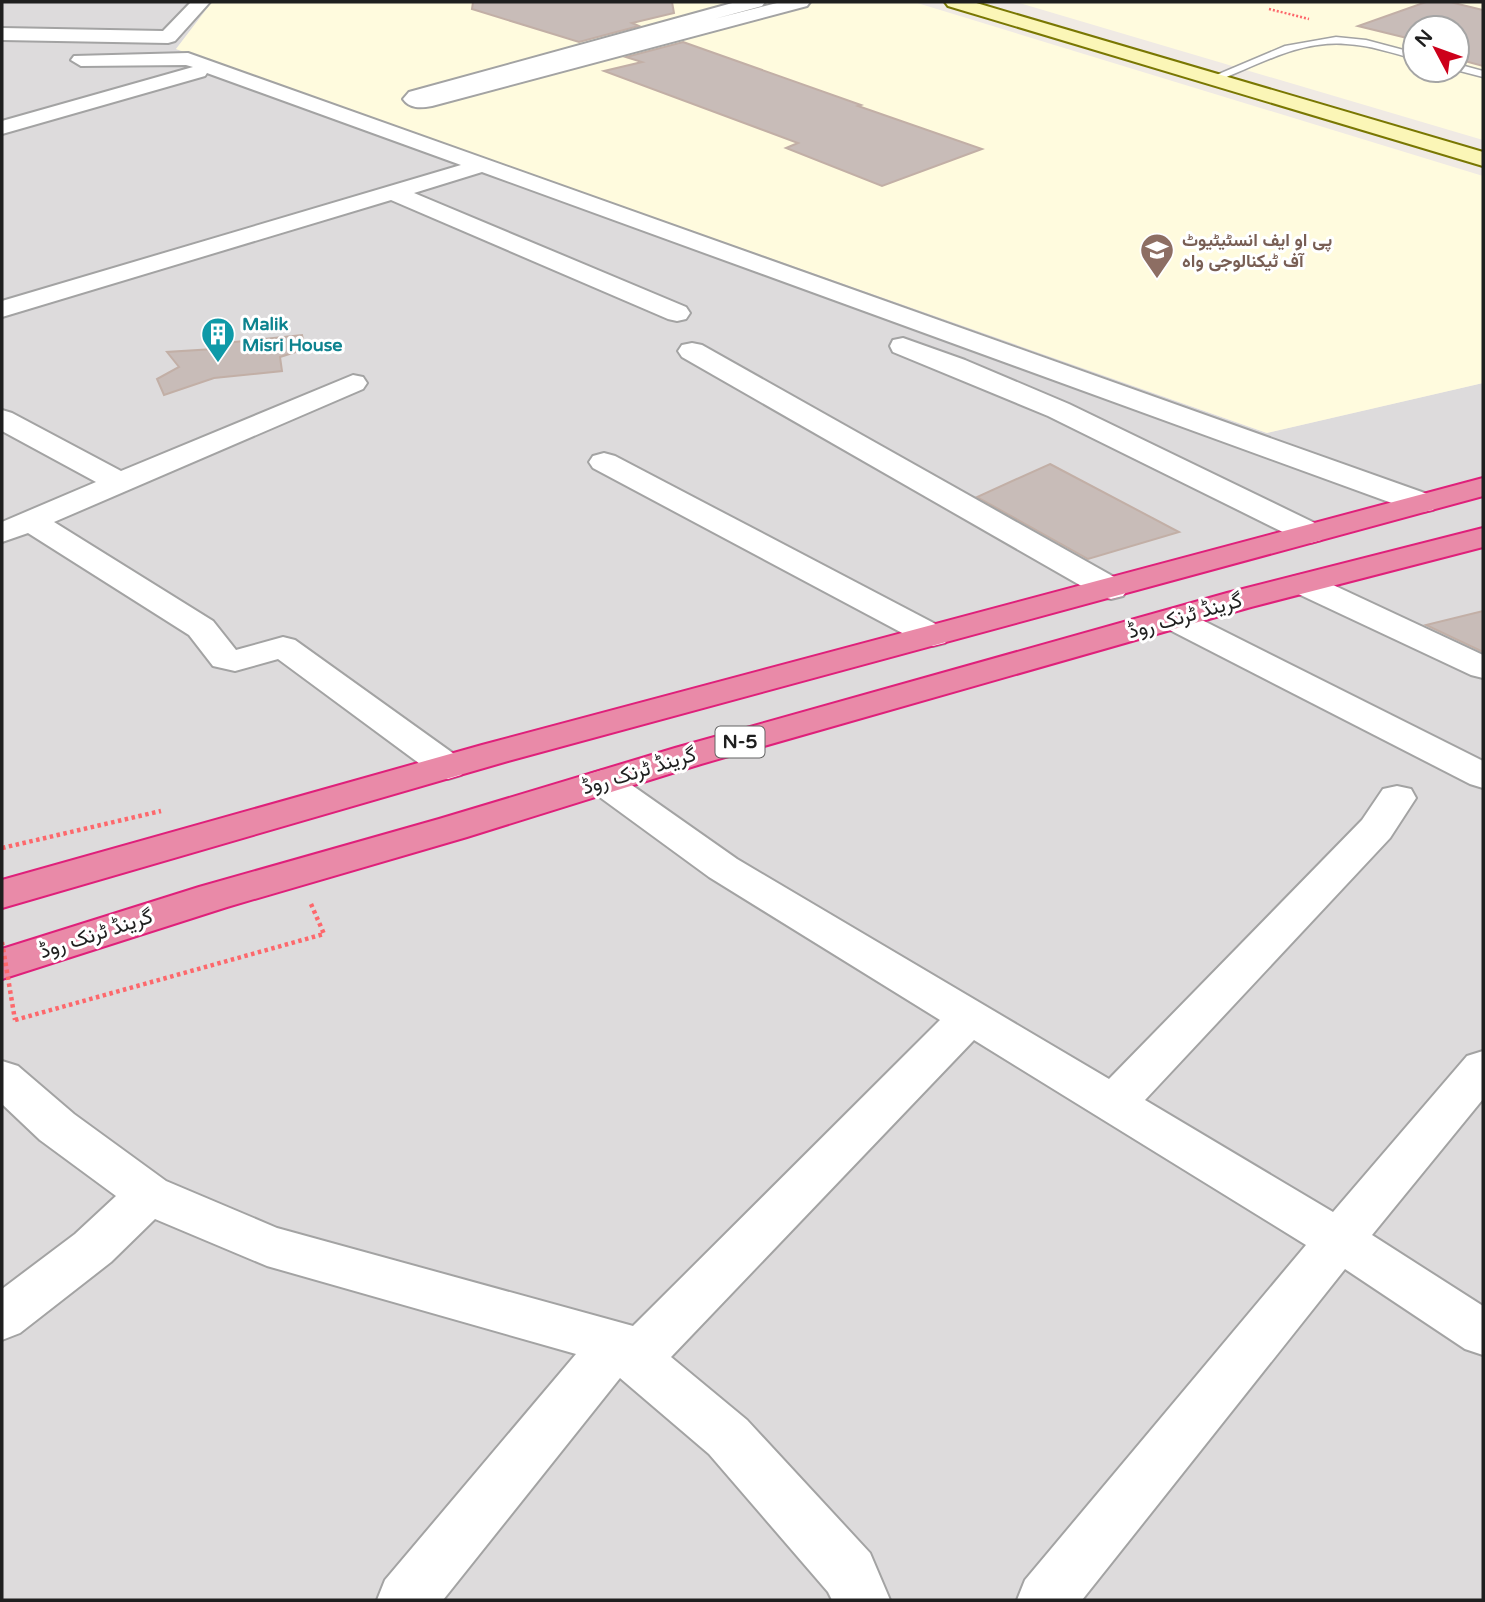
<svg xmlns="http://www.w3.org/2000/svg" width="1485" height="1602" viewBox="0 0 1485 1602" font-family="'Varela Round',Vazirmatn,sans-serif">
  <style>
    .residential { fill: #dddbdc }
    .education { fill: #fffbde; fill-rule: evenodd }
    .building { fill: #c8bcb8; stroke: #c2afa6; stroke-width: 2 }
    .lines { fill: none; stroke-linecap: round; stroke-linejoin: round }
    .lane-casing { stroke: #a3a3a3; stroke-width: 3 }
    .street-casing { stroke: #a3a3a3; stroke-width: 4 }
    .secondary-casing { stroke: #797702; stroke-width: 4 }
    .highway-casing { stroke: #df207a; stroke-width: 4 }
    .path-far1 { stroke: #fd686c; stroke-width: 2.5; stroke-dasharray: 2 2; stroke-linecap: butt }
    .path { stroke: #fd686c; stroke-width: 4.5; stroke-dasharray: 3.5 3.5; stroke-linecap: butt }
    .lane { fill: #fff; fill-rule: evenodd }
    .street { fill: #fff; fill-rule: evenodd }
    .secondary { fill: #fbf6b7; fill-rule: evenodd }
    .highway { fill: #e98aa8; fill-rule: evenodd }
    .path-bridge { stroke: #fd686c; stroke-width: 4.5; stroke-dasharray: 3.5 3.5; stroke-linecap: butt }
    .labels { text-anchor: middle; dominant-baseline: central; stroke-width: 6; stroke-linejoin: round; paint-order: stroke }
    .far-education-label { font-size: 18px; font-weight: bold; fill: #785e54; stroke: #fff; text-anchor: start }
    .far-culture-label { font-size: 18px; font-weight: bold; fill: #0d838f; stroke: #fff; text-anchor: start }
    .shield { fill: #fff; stroke: #626262; stroke-width: 2 }
    .shield-label { font-size: 19px; font-weight: bold; fill: #1f1f1f }
    .street-label { font-size: 21px; fill: #1f1f1f; stroke: #fff }
  </style>
  <rect width="100%" height="100%" fill="#f0eae4"/>
  <polygon class="residential" points="2,2 212,2 176,49 1267,433 1483,383 1483,1600 2,1600"/>
  <g class="education">
    <polygon points="212,2 914,2 1483,176 1483,383 1267,433 176,49"/>
    <path d="M 1016,2 L 1483,2 L 1483,140 ZM 1415,28 L 1457,28 L 1457,70 L 1415,70 Z"/>
  </g>
  <g class="building">
    <polygon points="473,2 672,2 674,13 632,23 639,26 579,42 472,9"/>
    <polygon points="1426,2 1450,2 1483,10 1483,66 1457,59 1457,28 1415,28 1415,40 1358,26"/>
    <polygon points="683,42 861,105 858,106 982,149 882,186 786,148 798,143 604,71 642,62 626,57"/>
    <polygon points="302,335 305,349 280,357 282,371 214,378 164,395 157,379 179,367 167,352 214,349 225,343"/>
    <polygon points="1050,464 1179,532 1088,559 977,497"/>
    <polygon points="1483,611 1483,652 1426,625"/>
  </g>
  <g class="lines">
    <g class="lane-casing">
      <g id="lane">
        <path d="M 1336,37 L 1366,40 L 1415,53 L 1415,59 C 1392,53 1370,45 1346,44 C 1300,40 1258,65 1217,81 L 1207,79 L 1285,46 Z"/>
        <polygon points="1457,64 1483,71 1483,77 1456,70"/>
      </g>
    </g>
    <g class="street-casing">
      <g id="street">
        <polygon points="191,2 210,2 175,41 168,43 2,40 2,28 163,31"/>
        <path d="M 736,2 L 765,2 L 762,6 L 714,19 L 781,2 L 810,2 L 807,6 L 432,106 C 421,108 410,109 403,99 L 409,92 Z"/>
        <polygon points="188,53 1433,496 1437,503 1433,510 1422,512 1411,510 482,172 414,193 686,307 690,313 686,319 677,321 668,319 391,200 2,317 2,301 461,165 207,73 205,76 2,134 2,121 193,67 186,65 81,66 71,60 74,56"/>
        <polygon points="903,338 965,360 1069,404 1321,526 1326,533 1321,540 1310,543 1299,540 1048,416 893,352 890,346 893,340"/>
        <polygon points="692,343 702,345 1123,582 1128,589 1123,596 1111,599 1099,596 682,357 678,351 682,345"/>
        <polygon points="353,375 363,377 367,383 363,389 54,522 213,621 236,650 283,637 295,640 461,759 467,767 461,775 448,779 435,775 278,659 235,671 213,666 189,635 28,533 2,542 2,522 96,482 2,431 2,410 12,413 121,471"/>
        <polygon points="604,453 615,456 945,629 950,636 945,643 933,646 921,643 593,468 589,462 593,456"/>
        <polygon points="1304,574 1316,577 1483,655 1483,678 1471,675 1292,591 1288,584 1292,577"/>
        <polygon points="1174,609 1186,612 1483,761 1483,788 1470,784 1162,626 1157,619 1162,612"/>
        <polygon points="603,770 616,774 737,859 1109,1079 1362,820 1383,789 1397,786 1411,789 1416,798 1390,838 1145,1100 1333,1212 1467,1056 1483,1051 1483,1099 1372,1235 1483,1306 1483,1355 1465,1349 1345,1269 1082,1600 1017,1600 1025,1580 1306,1245 974,1040 671,1357 747,1420 870,1553 890,1600 832,1600 828,1592 709,1454 620,1378 443,1600 377,1600 385,1580 576,1354 267,1266 155,1219 111,1262 20,1333 2,1340 2,1289 75,1234 116,1196 40,1140 2,1104 2,1061 18,1066 74,1114 166,1181 277,1228 633,1326 940,1020 709,877 590,790 584,782 590,774"/>
      </g>
    </g>
    <g class="secondary-casing">
      <polygon id="secondary" points="945,2 973,2 1483,152 1483,166 948,6"/>
    </g>
    <g class="highway-casing">
      <g id="highway">
        <polygon points="1483,478 1483,496 508,761 2,908 2,880 482,745"/>
        <polygon points="1483,528 1483,547 1251,607 701,764 467,837 227,907 2,979 2,949 199,887 439,819 675,748 1227,593"/>
      </g>
    </g>
    <polyline class="path-far1" points="1269,9 1309,19"/>
    <g class="path">
      <polyline points="2,848 161,811"/>
      <polyline points="15,1020 324,934 311,904"/>
    </g>
    <use href="#lane" class="lane"/>
    <use href="#street" class="street"/>
    <use href="#secondary" class="secondary"/>
    <use href="#highway" class="highway"/>
    <polyline class="path-bridge" points="2,942 15,1020"/>
  </g>
  <defs>
    <g id="university-pin" transform="scale(1.75)"><path d="M0 17L-7.5 6A9.5 9.5 0 1 1 7.5 6Z" fill="#8d6e63" stroke="#fff"/><path d="M0-5L7-2L0 1L-7-2ZM-4 1L0 2.5L4 1V4Q0 6-4 4Z" fill="#fff"/></g>
    <g id="building-pin" transform="scale(1.75)"><path d="M0 17L-7.5 6A9.5 9.5 0 1 1 7.5 6Z" fill="#0f9aa8" stroke="#fff"/><path d="M-4-6H4V6H1V3H-1V6H-4ZM-2.5-4.3h1.7v1.8h-1.7ZM.8-4.3h1.7v1.8H.8ZM-2.5-1h1.7V.8h-1.7ZM.8-1h1.7V.8H.8Z" fill="#fff"/></g>
  </defs>
  <g fill-rule="evenodd">
    <use href="#university-pin" x="1157" y="250"/>
    <use href="#building-pin" x="218" y="334"/>
  </g>
  <g class="labels">
    <g class="far-education-label">
      <text x="1182" y="240">پی او ایف انسٹیٹیوٹ<tspan x="1182" dy="21">آف ٹیکنالوجی واہ</tspan></text>
    </g>
    <g class="far-culture-label">
      <text x="242" y="324">Malik<tspan x="242" dy="21">Misri House</tspan></text>
    </g>
    <rect class="shield" x="715.5" y="726.5" width="49" height="31" rx="5"/>
    <g class="shield-label">
      <text x="740" y="742">N-5</text>
    </g>
    <g class="street-label">
      <text transform="translate(1185 616) rotate(-16)">گرینڈ ٹرنک روڈ</text>
      <text transform="translate(639 771) rotate(-17)">گرینڈ ٹرنک روڈ</text>
      <text transform="translate(96 934) rotate(-18)">گرینڈ ٹرنک روڈ</text>
    </g>
  </g>
  <rect width="1485" height="1602" fill="none" stroke="#1f1f1f" stroke-width="7"/>
  <g transform="translate(1436 49) rotate(311)"><circle r="33" fill="#ffffff" stroke="#a5a5a5" stroke-width="2"/>
  <path d="M0-5L12 26L0 18L-12 26Z" fill="#cd001b"/>
  <text y="-10" font-size="19" font-weight="bold" text-anchor="middle" fill="#1f1f1f">N</text>
  </g>
</svg>
